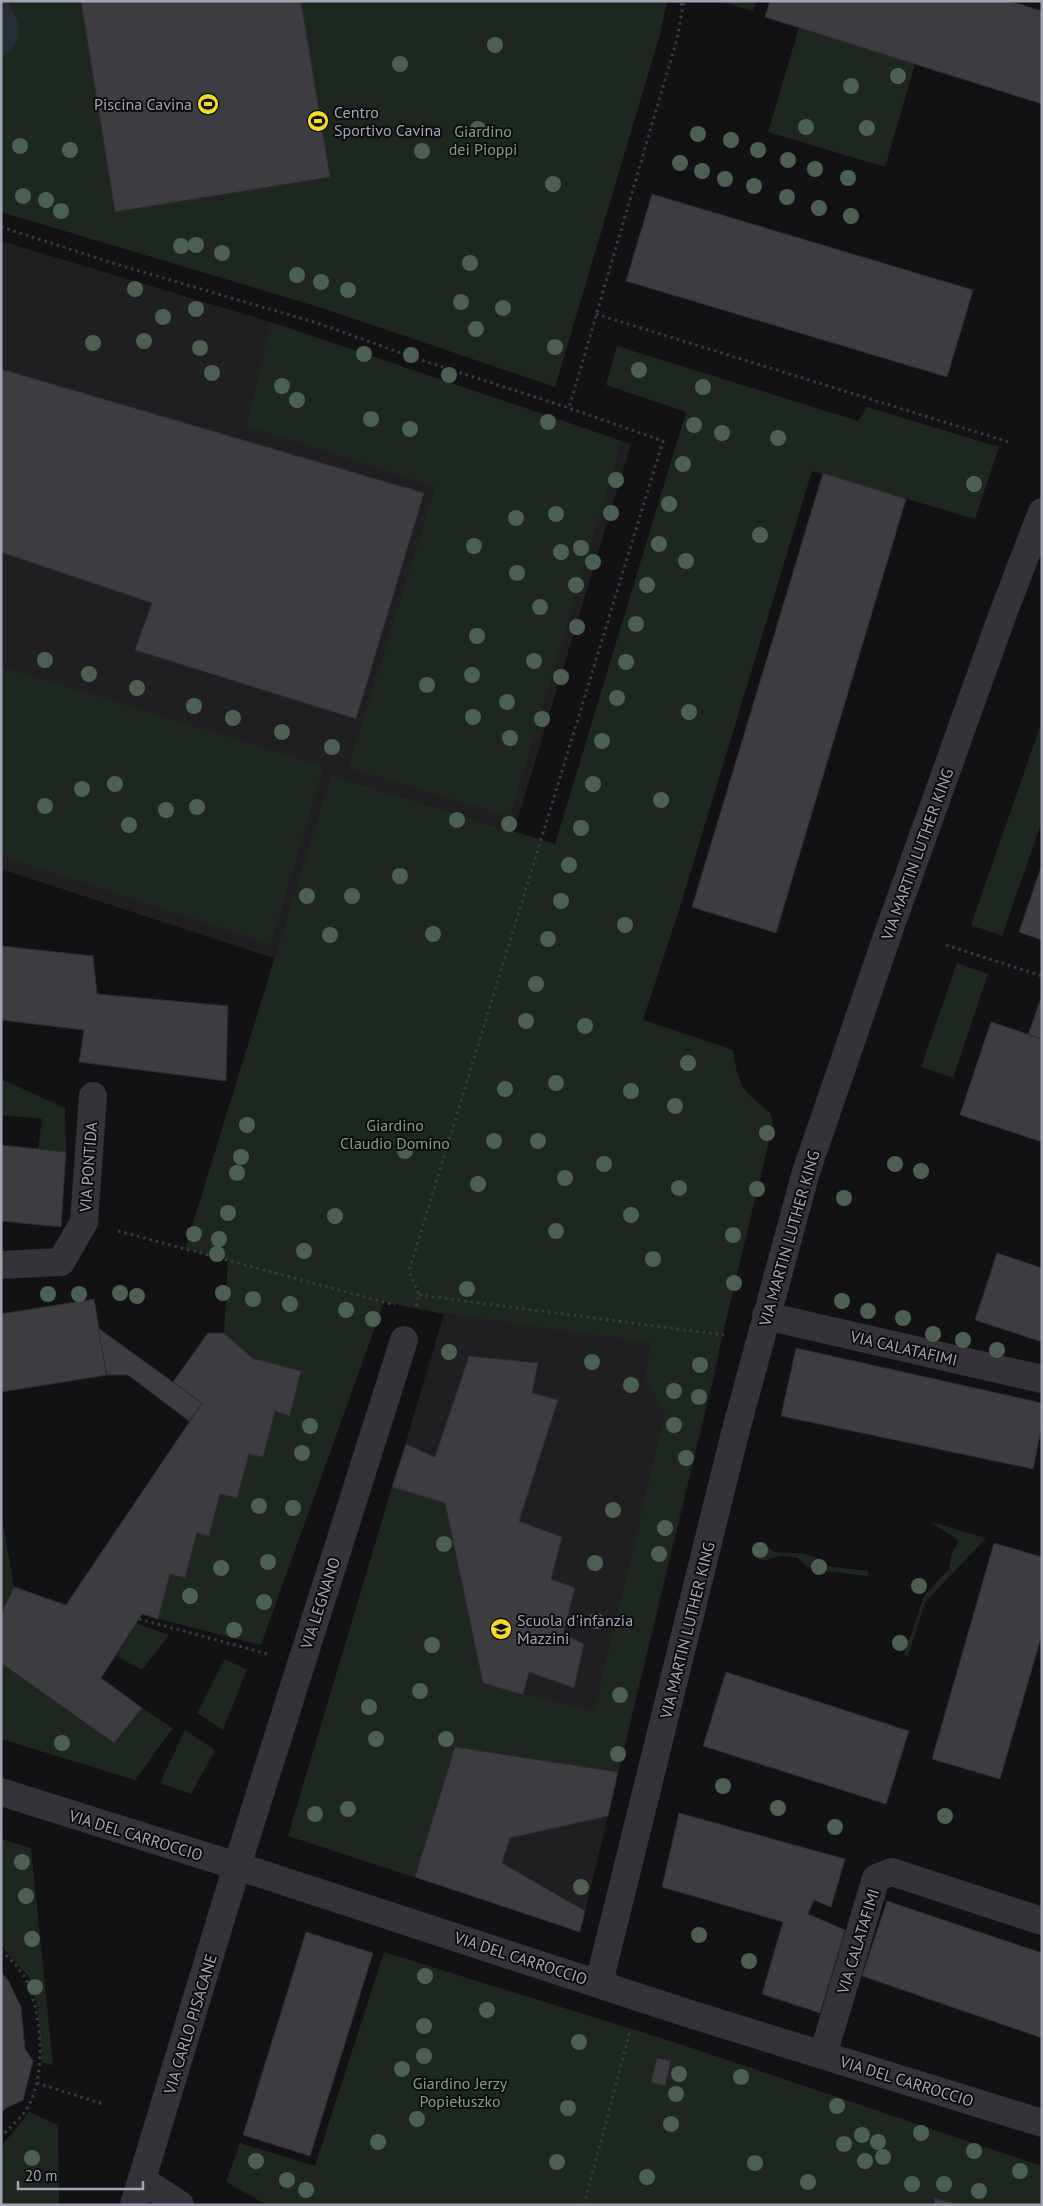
<svg xmlns="http://www.w3.org/2000/svg" width="1043" height="2206" viewBox="0 0 1043 2206" font-family="'PT Sans',sans-serif">
  <style>
    .built { fill: #1f1e21 }
    .green { fill: #1e2620 }
    .water { fill: #282e37 }
    .building { fill: #3c3c41; stroke: #2d2c30 }
    .lines { fill: none; stroke-linecap: round; stroke-linejoin: round }
    .path { stroke: #393940; stroke-width: 3; stroke-dasharray: 2.5 4; stroke-linecap: butt }
    .minor { stroke: #333339; stroke-width: 28 }
    .tree { fill: #4b6052 }
    .labels { text-anchor: middle; dominant-baseline: central; stroke-width: 4; stroke-linejoin: round; paint-order: stroke }
    .poi-label { font-size: 16px; fill: #a3a5b4; stroke: #0d0d0f; text-anchor: start }
    .park-label { font-size: 16px; fill: #7aa084; stroke: #0d0d0f }
    .street-label { font-size: 16px; fill: #a3a5b4; stroke: #0d0d0f }
  </style>
  <rect width="100%" height="100%" fill="#121214"/>
  <g class="built">
    <polygon points="1,241 271,322 631,444 514,831 331,775 276,959 1,869"/>
    <polygon points="444,1314 720,1352 580,1932 288,1836"/>
  </g>
  <g class="green">
    <polygon points="1,1 667,1 661,31 555,387 322,308 1,212"/>
    <polygon points="720,1 756,1 753,11"/>
    <polygon points="799,28 915,64 885,167 768,132"/>
    <polygon points="271,322 622,441 510,817 348,768 435,487 246,426"/>
    <path d="M 617,346 L 858,421 L 867,407 L 999,447 L 975,519 L 812,471 L 680,907 L 643,1020 L 733,1050 C 738,1084 741,1091 770,1112 L 773,1124 L 618,1772 L 455,1747 L 415,1877 L 288,1836 L 392,1487 L 445,1503 L 483,1683 L 594,1711 L 665,1414 L 645,1378 L 651,1343 L 444,1314 L 384,1302 L 261,1645 L 158,1619 L 170,1574 L 185,1578 L 197,1533 L 209,1536 L 220,1494 L 237,1498 L 249,1454 L 263,1457 L 275,1411 L 290,1416 L 301,1371 L 252,1358 L 224,1333 L 228,1260 L 185,1249 L 331,775 L 555,844 L 686,412 L 606,385 Z"/>
    <polygon points="1,666 324,766 271,945 1,856"/>
    <polygon points="1042,721 1042,821 1002,936 971,925"/>
    <polygon points="957,963 988,974 953,1078 921,1067"/>
    <polygon points="1,1079 65,1108 66,1152 38,1149 42,1119 1,1115"/>
    <polygon points="1,1513 14,1587 1,1614"/>
    <path d="M 931,1522 L 986,1538 L 925,1602 L 908,1656 L 904,1655 L 924,1596 L 949,1569 L 952,1553 L 958,1543 L 957,1539 C 948,1533 939,1529 931,1522 Z"/>
    <polygon points="757,1543 764,1543 772,1551 780,1553 802,1553 817,1558 826,1566 868,1571 868,1576 817,1570 808,1567 796,1557 779,1556 762,1561 752,1553 753,1545"/>
    <polygon points="136,1623 169,1635 142,1670 116,1656"/>
    <polygon points="225,1659 247,1670 223,1730 197,1713"/>
    <polygon points="1,1663 114,1743 142,1708 173,1728 135,1780 1,1739"/>
    <polygon points="185,1730 215,1750 191,1794 160,1783"/>
    <polygon points="1,1839 31,1848 53,2065 42,2063 38,2009 29,1977 1,1946"/>
    <polygon points="384,1952 680,2044 1042,2166 1042,2205 267,2205 226,2182 240,2143 315,2166"/>
    <polygon points="29,2112 58,2125 59,2205 1,2205 1,2147"/>
  </g>
  <path class="water" d="M 1,1 L 5,1 C 22,19 26,44 1,57 Z"/>
  <g class="building">
    <polygon points="81,1 301,1 330,177 115,212"/>
    <polygon points="770,1 1009,1 1042,11 1042,104 765,17"/>
    <polygon points="652,194 973,290 947,377 626,281"/>
    <polygon points="1,369 424,493 356,719 135,650 152,603 1,552"/>
    <polygon points="823,473 906,499 776,933 692,907"/>
    <polygon points="1042,864 1042,940 1019,932"/>
    <polygon points="1,946 93,956 97,994 228,1006 226,1081 79,1062 84,1030 1,1020"/>
    <polygon points="1042,995 1042,1039 1028,1035"/>
    <polygon points="991,1022 1042,1039 1042,1142 960,1115"/>
    <polygon points="1,1145 66,1152 61,1227 1,1221"/>
    <polygon points="997,1253 1042,1268 1042,1342 975,1320"/>
    <polygon points="94,1299 107,1375 1,1392 1,1314"/>
    <polygon points="98,1328 202,1403 189,1421 128,1375 107,1375"/>
    <polygon points="208,1333 224,1333 252,1358 301,1371 290,1416 275,1411 263,1457 249,1454 237,1498 220,1494 209,1536 197,1533 185,1578 170,1574 158,1619 142,1614 101,1678 142,1708 114,1743 1,1663 1,1614 14,1587 66,1605 202,1403 173,1382"/>
    <polygon points="796,1348 1042,1403 1042,1425 1033,1469 781,1416"/>
    <polygon points="469,1356 538,1363 532,1393 558,1400 519,1521 562,1537 551,1579 575,1588 563,1634 584,1644 574,1688 529,1672 523,1695 483,1683 445,1503 392,1487 406,1444 435,1457"/>
    <polygon points="994,1543 1042,1557 1042,1634 1000,1779 932,1759"/>
    <polygon points="726,1672 909,1731 886,1804 703,1746"/>
    <polygon points="455,1747 618,1772 608,1816 510,1838 502,1863 585,1911 580,1932 415,1877"/>
    <polygon points="679,1813 845,1859 831,1907 814,1900 808,1914 845,1930 820,2013 762,1994 783,1922 662,1887"/>
    <polygon points="887,1901 1042,1953 1042,2038 862,1976"/>
    <polygon points="306,1932 373,1953 310,2156 243,2135"/>
    <polygon points="1,1972 8,1980 21,2007 25,2049 33,2061 23,2100 6,2108 1,2113"/>
    <polygon points="657,2058 671,2061 665,2086 651,2082"/>
    <polygon points="935,2198 960,2205 934,2205"/>
  </g>
  <g class="lines">
    <g class="path">
      <polyline points="674,1 683,5"/>
      <polyline points="1,227 119,265 317,323 421,360 569,408"/>
      <polyline points="596,314 1012,443"/>
      <polyline points="946,945 1042,976"/>
      <polyline points="118,1231 395,1305"/>
      <polyline points="419,1295 724,1335"/>
      <polyline points="416,1306 419,1295 409,1271 663,441 569,408 677,39 684,1"/>
      <polyline points="139,1619 268,1654"/>
      <path d="M 1,1951 C 10,1958 21,1970 26,1980 C 42,2014 46,2071 29,2105 C 23,2117 10,2127 1,2137"/>
      <polyline points="37,2083 103,2104"/>
      <polyline points="584,2205 630,2031"/>
    </g>
    <g class="minor">
      <polyline points="1,1265 61,1262 84,1222 93,1096"/>
      <polyline points="766,1316 1042,1379"/>
      <polyline points="1,1792 237,1866 690,2014 1042,2123"/>
      <polyline points="599,1983 734,1437 806,1172 890,928 1002,616 1042,512"/>
      <polyline points="823,2055 876,1878 892,1872 1042,1921"/>
      <polyline points="142,2180 180,2205"/>
      <polyline points="134,2205 237,1866 404,1340"/>
    </g>
  </g>
  <g class="tree">
    <circle cx="495" cy="45" r="8"/>
    <circle cx="400" cy="64" r="8"/>
    <circle cx="898" cy="76" r="8"/>
    <circle cx="851" cy="86" r="8"/>
    <circle cx="806" cy="127" r="8"/>
    <circle cx="867" cy="128" r="8"/>
    <circle cx="478" cy="129" r="8"/>
    <circle cx="698" cy="134" r="8"/>
    <circle cx="731" cy="140" r="8"/>
    <circle cx="20" cy="146" r="8"/>
    <circle cx="70" cy="150" r="8"/>
    <circle cx="758" cy="150" r="8"/>
    <circle cx="422" cy="151" r="8"/>
    <circle cx="788" cy="160" r="8"/>
    <circle cx="680" cy="163" r="8"/>
    <circle cx="815" cy="169" r="8"/>
    <circle cx="702" cy="171" r="8"/>
    <circle cx="848" cy="178" r="8"/>
    <circle cx="725" cy="179" r="8"/>
    <circle cx="553" cy="184" r="8"/>
    <circle cx="754" cy="186" r="8"/>
    <circle cx="23" cy="196" r="8"/>
    <circle cx="787" cy="197" r="8"/>
    <circle cx="46" cy="200" r="8"/>
    <circle cx="819" cy="208" r="8"/>
    <circle cx="61" cy="211" r="8"/>
    <circle cx="851" cy="216" r="8"/>
    <circle cx="196" cy="245" r="8"/>
    <circle cx="181" cy="246" r="8"/>
    <circle cx="222" cy="253" r="8"/>
    <circle cx="470" cy="263" r="8"/>
    <circle cx="297" cy="275" r="8"/>
    <circle cx="321" cy="282" r="8"/>
    <circle cx="135" cy="289" r="8"/>
    <circle cx="348" cy="290" r="8"/>
    <circle cx="461" cy="302" r="8"/>
    <circle cx="503" cy="308" r="8"/>
    <circle cx="196" cy="309" r="8"/>
    <circle cx="163" cy="317" r="8"/>
    <circle cx="476" cy="329" r="8"/>
    <circle cx="144" cy="341" r="8"/>
    <circle cx="93" cy="343" r="8"/>
    <circle cx="555" cy="347" r="8"/>
    <circle cx="200" cy="348" r="8"/>
    <circle cx="364" cy="354" r="8"/>
    <circle cx="411" cy="355" r="8"/>
    <circle cx="639" cy="370" r="8"/>
    <circle cx="212" cy="373" r="8"/>
    <circle cx="449" cy="375" r="8"/>
    <circle cx="282" cy="386" r="8"/>
    <circle cx="703" cy="387" r="8"/>
    <circle cx="297" cy="400" r="8"/>
    <circle cx="371" cy="419" r="8"/>
    <circle cx="548" cy="422" r="8"/>
    <circle cx="694" cy="425" r="8"/>
    <circle cx="410" cy="429" r="8"/>
    <circle cx="722" cy="433" r="8"/>
    <circle cx="778" cy="438" r="8"/>
    <circle cx="683" cy="464" r="8"/>
    <circle cx="616" cy="480" r="8"/>
    <circle cx="974" cy="484" r="8"/>
    <circle cx="669" cy="504" r="8"/>
    <circle cx="611" cy="513" r="8"/>
    <circle cx="556" cy="514" r="8"/>
    <circle cx="516" cy="518" r="8"/>
    <circle cx="760" cy="535" r="8"/>
    <circle cx="659" cy="544" r="8"/>
    <circle cx="474" cy="546" r="8"/>
    <circle cx="581" cy="548" r="8"/>
    <circle cx="561" cy="552" r="8"/>
    <circle cx="686" cy="561" r="8"/>
    <circle cx="593" cy="562" r="8"/>
    <circle cx="517" cy="573" r="8"/>
    <circle cx="576" cy="585" r="8"/>
    <circle cx="647" cy="585" r="8"/>
    <circle cx="540" cy="607" r="8"/>
    <circle cx="636" cy="624" r="8"/>
    <circle cx="577" cy="627" r="8"/>
    <circle cx="477" cy="636" r="8"/>
    <circle cx="45" cy="660" r="8"/>
    <circle cx="534" cy="661" r="8"/>
    <circle cx="626" cy="662" r="8"/>
    <circle cx="89" cy="674" r="8"/>
    <circle cx="472" cy="675" r="8"/>
    <circle cx="561" cy="677" r="8"/>
    <circle cx="427" cy="685" r="8"/>
    <circle cx="137" cy="688" r="8"/>
    <circle cx="617" cy="698" r="8"/>
    <circle cx="507" cy="702" r="8"/>
    <circle cx="194" cy="706" r="8"/>
    <circle cx="689" cy="712" r="8"/>
    <circle cx="473" cy="717" r="8"/>
    <circle cx="233" cy="718" r="8"/>
    <circle cx="542" cy="719" r="8"/>
    <circle cx="282" cy="732" r="8"/>
    <circle cx="510" cy="738" r="8"/>
    <circle cx="602" cy="741" r="8"/>
    <circle cx="332" cy="747" r="8"/>
    <circle cx="115" cy="784" r="8"/>
    <circle cx="593" cy="784" r="8"/>
    <circle cx="82" cy="789" r="8"/>
    <circle cx="661" cy="800" r="8"/>
    <circle cx="45" cy="806" r="8"/>
    <circle cx="197" cy="807" r="8"/>
    <circle cx="166" cy="810" r="8"/>
    <circle cx="457" cy="820" r="8"/>
    <circle cx="509" cy="824" r="8"/>
    <circle cx="129" cy="825" r="8"/>
    <circle cx="581" cy="828" r="8"/>
    <circle cx="569" cy="865" r="8"/>
    <circle cx="400" cy="876" r="8"/>
    <circle cx="307" cy="896" r="8"/>
    <circle cx="352" cy="896" r="8"/>
    <circle cx="561" cy="901" r="8"/>
    <circle cx="625" cy="925" r="8"/>
    <circle cx="433" cy="934" r="8"/>
    <circle cx="330" cy="935" r="8"/>
    <circle cx="548" cy="939" r="8"/>
    <circle cx="536" cy="984" r="8"/>
    <circle cx="526" cy="1021" r="8"/>
    <circle cx="585" cy="1026" r="8"/>
    <circle cx="688" cy="1063" r="8"/>
    <circle cx="556" cy="1083" r="8"/>
    <circle cx="505" cy="1089" r="8"/>
    <circle cx="631" cy="1091" r="8"/>
    <circle cx="675" cy="1106" r="8"/>
    <circle cx="247" cy="1125" r="8"/>
    <circle cx="767" cy="1133" r="8"/>
    <circle cx="494" cy="1141" r="8"/>
    <circle cx="538" cy="1141" r="8"/>
    <circle cx="405" cy="1151" r="8"/>
    <circle cx="241" cy="1157" r="8"/>
    <circle cx="604" cy="1164" r="8"/>
    <circle cx="895" cy="1164" r="8"/>
    <circle cx="921" cy="1171" r="8"/>
    <circle cx="237" cy="1173" r="8"/>
    <circle cx="565" cy="1178" r="8"/>
    <circle cx="478" cy="1184" r="8"/>
    <circle cx="679" cy="1188" r="8"/>
    <circle cx="757" cy="1189" r="8"/>
    <circle cx="844" cy="1198" r="8"/>
    <circle cx="228" cy="1213" r="8"/>
    <circle cx="631" cy="1215" r="8"/>
    <circle cx="335" cy="1216" r="8"/>
    <circle cx="556" cy="1231" r="8"/>
    <circle cx="194" cy="1234" r="8"/>
    <circle cx="733" cy="1235" r="8"/>
    <circle cx="219" cy="1239" r="8"/>
    <circle cx="304" cy="1251" r="8"/>
    <circle cx="217" cy="1254" r="8"/>
    <circle cx="653" cy="1259" r="8"/>
    <circle cx="734" cy="1283" r="8"/>
    <circle cx="467" cy="1289" r="8"/>
    <circle cx="120" cy="1293" r="8"/>
    <circle cx="223" cy="1293" r="8"/>
    <circle cx="48" cy="1294" r="8"/>
    <circle cx="79" cy="1294" r="8"/>
    <circle cx="137" cy="1296" r="8"/>
    <circle cx="253" cy="1299" r="8"/>
    <circle cx="842" cy="1301" r="8"/>
    <circle cx="290" cy="1304" r="8"/>
    <circle cx="346" cy="1310" r="8"/>
    <circle cx="868" cy="1311" r="8"/>
    <circle cx="903" cy="1318" r="8"/>
    <circle cx="373" cy="1319" r="8"/>
    <circle cx="933" cy="1334" r="8"/>
    <circle cx="963" cy="1340" r="8"/>
    <circle cx="997" cy="1350" r="8"/>
    <circle cx="449" cy="1352" r="8"/>
    <circle cx="592" cy="1362" r="8"/>
    <circle cx="700" cy="1365" r="8"/>
    <circle cx="631" cy="1385" r="8"/>
    <circle cx="674" cy="1391" r="8"/>
    <circle cx="699" cy="1397" r="8"/>
    <circle cx="674" cy="1425" r="8"/>
    <circle cx="310" cy="1426" r="8"/>
    <circle cx="302" cy="1453" r="8"/>
    <circle cx="686" cy="1458" r="8"/>
    <circle cx="259" cy="1506" r="8"/>
    <circle cx="293" cy="1508" r="8"/>
    <circle cx="613" cy="1510" r="8"/>
    <circle cx="665" cy="1528" r="8"/>
    <circle cx="444" cy="1544" r="8"/>
    <circle cx="760" cy="1550" r="8"/>
    <circle cx="659" cy="1554" r="8"/>
    <circle cx="268" cy="1562" r="8"/>
    <circle cx="595" cy="1563" r="8"/>
    <circle cx="819" cy="1567" r="8"/>
    <circle cx="221" cy="1568" r="8"/>
    <circle cx="919" cy="1586" r="8"/>
    <circle cx="190" cy="1596" r="8"/>
    <circle cx="264" cy="1602" r="8"/>
    <circle cx="596" cy="1621" r="8"/>
    <circle cx="234" cy="1630" r="8"/>
    <circle cx="900" cy="1643" r="8"/>
    <circle cx="432" cy="1645" r="8"/>
    <circle cx="420" cy="1691" r="8"/>
    <circle cx="620" cy="1695" r="8"/>
    <circle cx="369" cy="1707" r="8"/>
    <circle cx="376" cy="1739" r="8"/>
    <circle cx="446" cy="1739" r="8"/>
    <circle cx="62" cy="1743" r="8"/>
    <circle cx="618" cy="1754" r="8"/>
    <circle cx="723" cy="1786" r="8"/>
    <circle cx="778" cy="1808" r="8"/>
    <circle cx="348" cy="1809" r="8"/>
    <circle cx="315" cy="1814" r="8"/>
    <circle cx="945" cy="1816" r="8"/>
    <circle cx="835" cy="1827" r="8"/>
    <circle cx="22" cy="1862" r="8"/>
    <circle cx="581" cy="1887" r="8"/>
    <circle cx="26" cy="1896" r="8"/>
    <circle cx="699" cy="1935" r="8"/>
    <circle cx="32" cy="1939" r="8"/>
    <circle cx="749" cy="1961" r="8"/>
    <circle cx="425" cy="1976" r="8"/>
    <circle cx="35" cy="1987" r="8"/>
    <circle cx="487" cy="2010" r="8"/>
    <circle cx="424" cy="2026" r="8"/>
    <circle cx="579" cy="2042" r="8"/>
    <circle cx="424" cy="2056" r="8"/>
    <circle cx="402" cy="2069" r="8"/>
    <circle cx="679" cy="2074" r="8"/>
    <circle cx="741" cy="2077" r="8"/>
    <circle cx="676" cy="2094" r="8"/>
    <circle cx="837" cy="2106" r="8"/>
    <circle cx="568" cy="2108" r="8"/>
    <circle cx="417" cy="2119" r="8"/>
    <circle cx="671" cy="2124" r="8"/>
    <circle cx="921" cy="2133" r="8"/>
    <circle cx="862" cy="2135" r="8"/>
    <circle cx="378" cy="2142" r="8"/>
    <circle cx="878" cy="2142" r="8"/>
    <circle cx="844" cy="2144" r="8"/>
    <circle cx="974" cy="2151" r="8"/>
    <circle cx="883" cy="2157" r="8"/>
    <circle cx="32" cy="2158" r="8"/>
    <circle cx="256" cy="2161" r="8"/>
    <circle cx="865" cy="2161" r="8"/>
    <circle cx="557" cy="2162" r="8"/>
    <circle cx="755" cy="2163" r="8"/>
    <circle cx="1020" cy="2171" r="8"/>
    <circle cx="647" cy="2177" r="8"/>
    <circle cx="287" cy="2180" r="8"/>
    <circle cx="808" cy="2182" r="8"/>
    <circle cx="912" cy="2184" r="8"/>
    <circle cx="944" cy="2184" r="8"/>
    <circle cx="306" cy="2190" r="8"/>
    <circle cx="979" cy="2191" r="8"/>
  </g>
  <defs>
    <g id="stadium-disc" transform="scale(1.125)"><circle r="9.5" fill="#f3da2b" stroke="#0d0d0f"/><path d="M0-5a6.5 5 0 1 0 0 10a6.5 5 0 1 0 0-10ZM-3.5-1.8h7v3.6h-7Z" fill="#111"/></g>
    <g id="school-disc" transform="scale(1.125)"><circle r="9.5" fill="#f3da2b" stroke="#0d0d0f"/><path d="M0-5L7-2L0 1L-7-2ZM-4 1L0 2.5L4 1V4Q0 6-4 4Z" fill="#111"/></g>
  </defs>
  <g fill-rule="evenodd">
    <use href="#stadium-disc" x="208" y="104"/>
    <use href="#stadium-disc" x="318" y="121"/>
    <use href="#school-disc" x="501" y="1629"/>
  </g>
  <g class="labels">
    <g class="poi-label">
      <text x="192" y="104" text-anchor="end">Piscina Cavina</text>
      <text x="334" y="112">Centro<tspan x="334" dy="18">Sportivo Cavina</tspan></text>
      <text x="517" y="1620">Scuola d'infanzia<tspan x="517" dy="18">Mazzini</tspan></text>
    </g>
    <g class="park-label">
      <text x="483" y="131">Giardino<tspan x="483" dy="18">dei Pioppi</tspan></text>
      <text x="395" y="1125">Giardino<tspan x="395" dy="18">Claudio Domino</tspan></text>
      <text x="460" y="2083">Giardino Jerzy<tspan x="460" dy="18">Popiełuszko</tspan></text>
    </g>
    <g class="street-label">
      <text transform="translate(917 854) rotate(-70)">VIA MARTIN LUTHER KING</text>
      <text transform="translate(88 1167) rotate(-86)">VIA PONTIDA</text>
      <text transform="translate(789 1238) rotate(-74)">VIA MARTIN LUTHER KING</text>
      <text transform="translate(904 1348) rotate(13)">VIA CALATAFIMI</text>
      <text transform="translate(320 1603) rotate(-72)">VIA LEGNANO</text>
      <text transform="translate(687 1630) rotate(-76)">VIA MARTIN LUTHER KING</text>
      <text transform="translate(136 1835) rotate(17)">VIA DEL CARROCCIO</text>
      <text transform="translate(858 1941) rotate(-73)">VIA CALATAFIMI</text>
      <text transform="translate(521 1958) rotate(18)">VIA DEL CARROCCIO</text>
      <text transform="translate(190 2024) rotate(-73)">VIA CARLO PISACANE</text>
      <text transform="translate(907 2081) rotate(17)">VIA DEL CARROCCIO</text>
    </g>
  </g>
  <rect width="1043" height="2206" fill="none" stroke="#a3a5b4" stroke-width="5"/>
  <path d="M18 2181v8h125v-8" fill="none" stroke="#a3a5b4" stroke-width="2.5"/>
  <text x="25" y="2181" font-size="15" fill="#a3a5b4" stroke="#0d0d0f" stroke-width="4" paint-order="stroke">20 m</text>
</svg>
